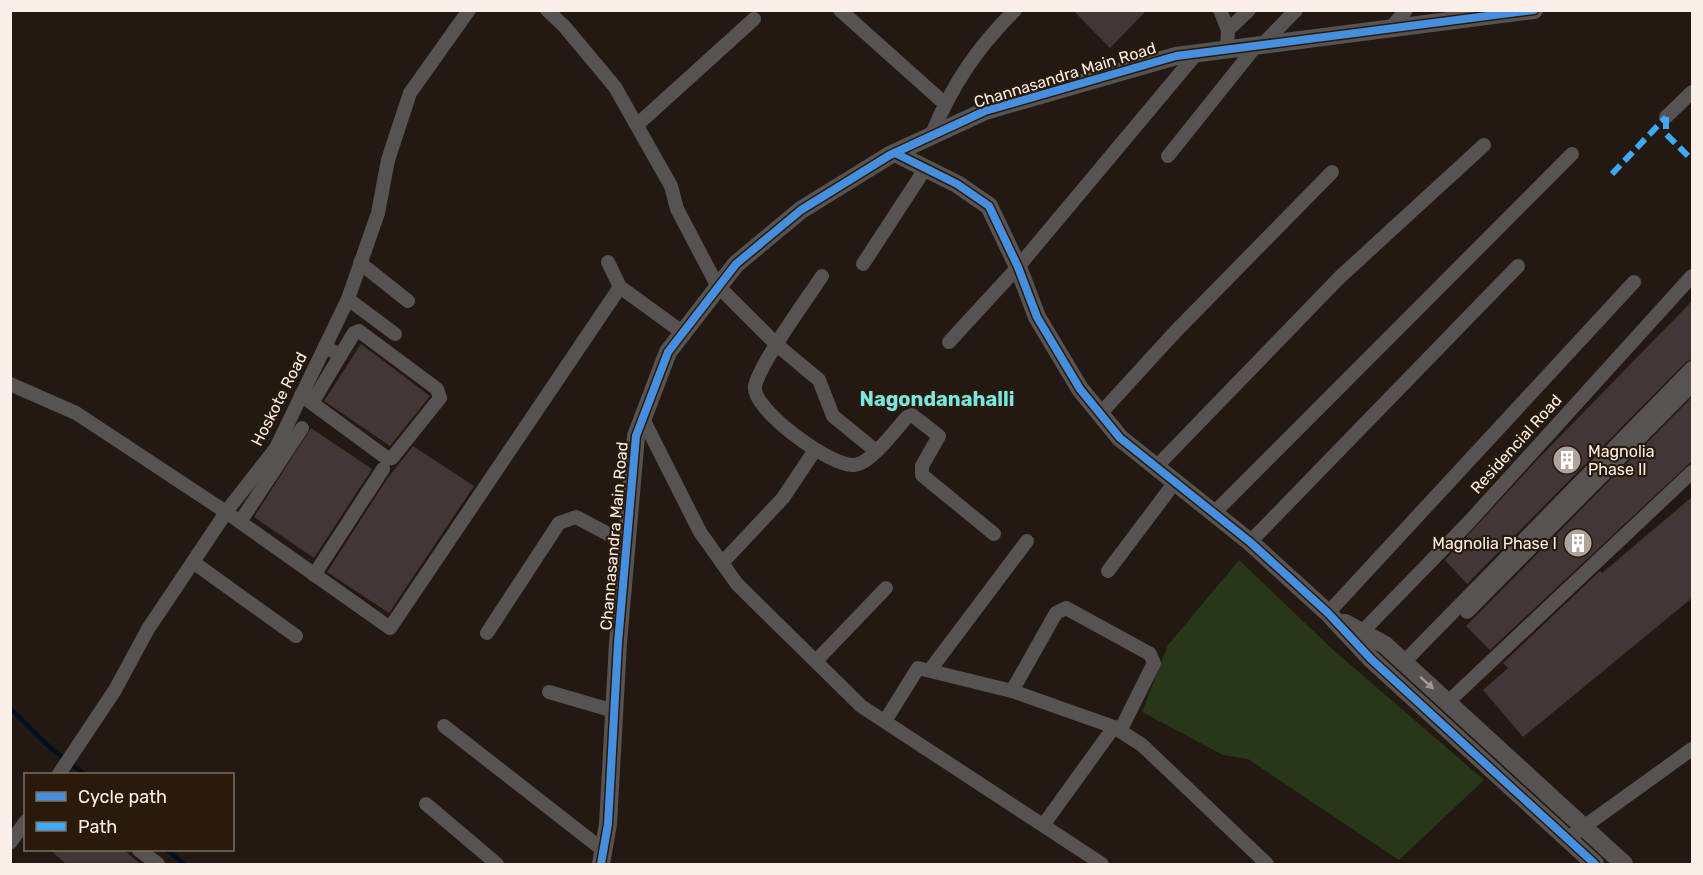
<svg xmlns="http://www.w3.org/2000/svg" width="1703" height="875" viewBox="0 0 1703 875" font-family="Rubik,sans-serif">
  <style>
    .green { fill: #273718 }
    .lines { fill: none; stroke-linecap: round; stroke-linejoin: round }
    .stream { stroke: #030e23; stroke-width: 4.5 }
    .building { fill: #423636 }
    .minor { stroke: #575353; stroke-width: 14 }
    .tertiary { stroke: #575353; stroke-width: 18 }
    .quiet { stroke: #3fa9f5; stroke-width: 6; stroke-dasharray: 12 6; stroke-linecap: butt }
    .cycleway-casing { stroke: #291a0b; stroke-width: 11 }
    .cycleway { stroke: #468fdf; stroke-width: 8 }
    .oneway { fill: #a09995 }
    .labels { text-anchor: middle; dominant-baseline: central; stroke-width: 4.5; stroke-linejoin: round; paint-order: stroke }
    .street-label { font-size: 16px; fill: #faefe6; stroke: #291a0b }
    .poi-label { font-size: 16px; fill: #faefe6; stroke: #291a0b; text-anchor: start }
    .quarter-label { font-size: 20px; font-weight: bold; fill: #7ae6e0; stroke: #291a0b }
  </style>
  <rect width="100%" height="100%" fill="#221a12"/>
  <polygon class="green" points="1239,560 1331,648 1484,780 1399,860 1248,759 1223,755 1142,712 1168,645"/>
  <g class="lines">
    <g class="stream">
      <polyline points="10,708 45,743 84,774"/>
      <polyline points="167,850 184,864"/>
    </g>
  </g>
  <g class="building">
    <polygon points="1073,10 1147,10 1110,48"/>
    <polygon points="1692,301 1692,359 1686,362 1467,584 1445,560 1537,460"/>
    <polygon points="361,344 430,396 390,446 324,401"/>
    <polygon points="1692,397 1692,461 1490,650 1466,626"/>
    <polygon points="311,428 372,469 314,558 254,517"/>
    <polygon points="413,446 474,486 389,613 327,572 387,479"/>
    <polygon points="1692,497 1692,598 1523,737 1483,690 1508,668 1503,663 1600,571 1602,573"/>
    <polygon points="49,849 123,849 140,864 66,864"/>
  </g>
  <g class="lines">
    <g class="minor">
      <polyline points="547,10 564,26 615,87 671,186 677,209 717,285 777,345 819,380 833,416 876,451"/>
      <polyline points="840,10 944,103"/>
      <polyline points="1220,10 1228,30 1227,49"/>
      <polyline points="1390,29 1406,10"/>
      <polyline points="1228,30 1249,10"/>
      <polyline points="1263,44 1296,10"/>
      <polyline points="1666,117 1692,92"/>
      <polyline points="638,124 754,19"/>
      <path d="M 931,136 C 952,85 976,49 1015,10"/>
      <polyline points="1168,156 1256,46"/>
      <polyline points="608,262 620,287 682,332"/>
      <polyline points="360,263 408,301"/>
      <polyline points="863,264 925,169"/>
      <path d="M 822,276 C 807,299 760,363 755,386 C 751,409 831,467 854,465 C 871,464 895,430 907,417 L 912,415 L 939,436 L 922,466 L 922,475 L 994,534"/>
      <polyline points="348,299 395,334"/>
      <polyline points="949,342 1018,267 1197,53"/>
      <polyline points="10,384 76,413 226,512 390,628 620,287"/>
      <polyline points="301,395 388,459 392,458 440,398 437,389 359,331 354,333 340,356 325,346"/>
      <polyline points="312,403 340,356"/>
      <polyline points="1100,414 1176,331 1332,172"/>
      <polyline points="642,417 700,532 737,584 861,706 1102,864"/>
      <polyline points="1156,467 1340,277 1484,145"/>
      <polyline points="1214,513 1572,154"/>
      <polyline points="240,522 302,428"/>
      <polyline points="1250,542 1518,266"/>
      <polyline points="193,562 296,636"/>
      <polyline points="722,563 783,498 815,450"/>
      <polyline points="1108,571 1175,482"/>
      <polyline points="314,575 383,469"/>
      <polyline points="1467,612 1692,385"/>
      <polyline points="1328,613 1634,282"/>
      <polyline points="1362,632 1469,522 1692,276"/>
      <polyline points="487,633 559,523 576,517 627,544"/>
      <polyline points="816,661 886,588"/>
      <polyline points="1404,662 1692,368"/>
      <polyline points="930,670 1027,541"/>
      <polyline points="1012,691 1056,613 1066,608 1150,654 1154,663 1120,731"/>
      <polyline points="549,692 614,711"/>
      <polyline points="1448,702 1692,472"/>
      <polyline points="885,721 918,668 1012,691 1114,727 1142,745 1267,864"/>
      <polyline points="444,726 603,850"/>
      <polyline points="59,774 115,690 148,629 229,508 276,448 348,299 378,213 388,160 410,93 469,10"/>
      <polyline points="426,804 497,864"/>
      <polyline points="1044,824 1114,727"/>
      <polyline points="1567,839 1692,749"/>
      <polyline points="10,843 26,821"/>
      <polyline points="139,850 158,864"/>
    </g>
    <g class="tertiary">
      <polyline points="895,153 957,184 989,206 1018,267 1037,317 1080,389 1120,438 1250,542 1328,613 1371,659 1595,864"/>
      <polyline points="1345,623 1385,645 1624,864"/>
      <polyline points="601,864 608,824 618,643 636,436 668,352 736,264 801,210 890,155 985,111 1176,56 1534,10"/>
    </g>
    <g class="quiet">
      <polyline points="1666,117 1666,134 1692,160"/>
      <polyline points="1612,174 1666,117"/>
    </g>
    <g class="cycleway-casing">
      <g id="cycleway">
        <polyline points="895,153 957,184 989,206 1018,267 1037,317 1080,389 1120,438 1250,542 1328,613 1371,659 1595,864"/>
        <polyline points="601,864 608,824 618,643 636,436 668,352 736,264 801,210 890,155 985,111 1176,56 1534,10"/>
      </g>
    </g>
    <use href="#cycleway" class="cycleway"/>
  </g>
  <defs><path id="oneway-solid" d="M-6-.8H1V-3.2L6.5 0L1 3.2V.8H-6Z" transform="scale(1.5)"/></defs>
  <use class="oneway" href="#oneway-solid" transform="translate(1427 683) rotate(42)"/>
  <defs>
    <g id="building-disc" transform="scale(1.5)"><circle r="9.5" fill="#aea49c" stroke="#291a0b"/><path d="M-4-6H4V6H1V3H-1V6H-4ZM-2.5-4.3h1.7v1.8h-1.7ZM.8-4.3h1.7v1.8H.8ZM-2.5-1h1.7V.8h-1.7ZM.8-1h1.7V.8H.8Z" fill="#fff"/></g>
  </defs>
  <g fill-rule="evenodd">
    <use href="#building-disc" x="1567" y="460"/>
    <use href="#building-disc" x="1578" y="543"/>
  </g>
  <g class="labels">
    <g class="street-label">
      <text transform="translate(1065 75) rotate(-17)">Channasandra Main Road</text>
      <text transform="translate(279 399) rotate(-63)">Hoskote Road</text>
      <text transform="translate(1516 444) rotate(-48)">Residencial Road</text>
      <text transform="translate(614 536) rotate(-85)">Channasandra Main Road</text>
    </g>
    <g class="poi-label">
      <text x="1588" y="451">Magnolia<tspan x="1588" dy="18">Phase II</tspan></text>
      <text x="1557" y="543" text-anchor="end">Magnolia Phase I</text>
    </g>
    <g class="quarter-label">
      <text x="937" y="399">Nagondanahalli</text>
    </g>
  </g>
  <rect width="1703" height="875" fill="none" stroke="#faefe6" stroke-width="24"/>
  <rect x="24" y="773" width="210" height="78" fill="#291a0b" stroke="#7d6f63" stroke-width="1.5"/>
  <rect x="36" y="792" width="30" height="9" fill="#468fdf" stroke="#7d6f63" stroke-width="1.5"/>
  <text x="78" y="803" font-size="18" fill="#faefe6">Cycle path</text>
  <rect x="36" y="822" width="30" height="9" fill="#3fa9f5" stroke="#7d6f63" stroke-width="1.5"/>
  <text x="78" y="833" font-size="18" fill="#faefe6">Path</text>
</svg>
